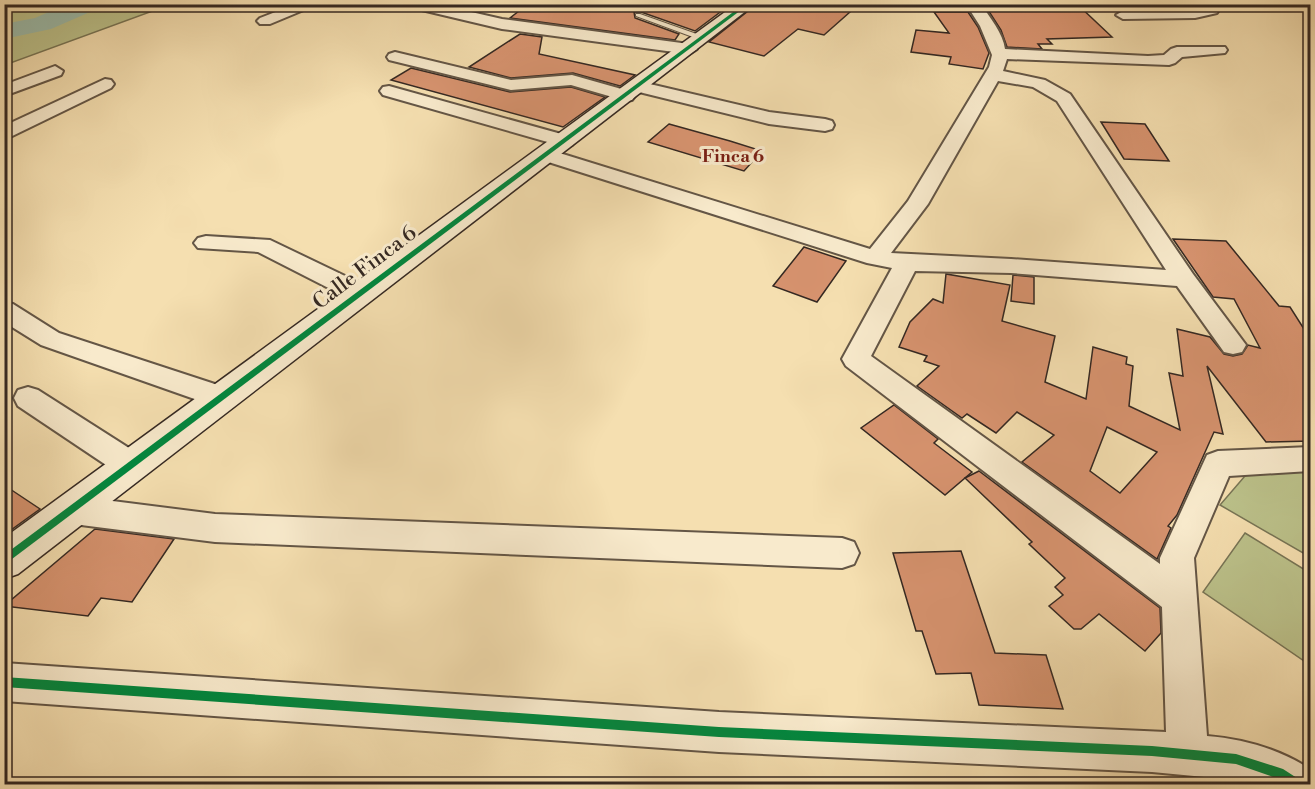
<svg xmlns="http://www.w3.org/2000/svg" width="1315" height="789" viewBox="0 0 1315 789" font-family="'Libre Bodoni',serif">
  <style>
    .green { fill: #bcc28b; stroke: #787556; stroke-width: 1.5 }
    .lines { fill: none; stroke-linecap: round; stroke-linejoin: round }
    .river { fill: #9cbdac; fill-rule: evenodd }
    .building { fill: #d7936f; stroke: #342822; stroke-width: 1.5; fill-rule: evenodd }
    .lane-casing { stroke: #645646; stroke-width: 2 }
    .street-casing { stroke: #645646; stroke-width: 4 }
    .secondary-casing { stroke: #342822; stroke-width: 3 }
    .lane { fill: #f8eacc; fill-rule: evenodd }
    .street { fill: #f8eacc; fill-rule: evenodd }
    .secondary { fill: #f8eacc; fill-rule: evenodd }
    .cycleway-casing { stroke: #f8eacc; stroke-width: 3 }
    .cycleway { fill: #00873e; fill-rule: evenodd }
    .labels { text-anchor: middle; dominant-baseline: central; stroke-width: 6; stroke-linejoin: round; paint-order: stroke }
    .far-neighbourhood-label { font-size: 18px; font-weight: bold; fill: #7a1f14; stroke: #f8eacc }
    .street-label { font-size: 21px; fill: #342822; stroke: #f8eacc }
  </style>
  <rect width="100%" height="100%" fill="#f5dfb0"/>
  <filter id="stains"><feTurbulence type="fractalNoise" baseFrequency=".00333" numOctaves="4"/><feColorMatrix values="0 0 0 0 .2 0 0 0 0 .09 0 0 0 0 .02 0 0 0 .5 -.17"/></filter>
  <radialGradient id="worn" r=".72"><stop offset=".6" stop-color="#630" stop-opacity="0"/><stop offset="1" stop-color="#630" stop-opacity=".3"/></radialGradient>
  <g class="green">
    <polygon points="5,4 169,4 169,5 5,65"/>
    <polygon points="1310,466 1310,557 1220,505 1251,469"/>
    <polygon points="1245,533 1310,573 1310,665 1203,592"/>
  </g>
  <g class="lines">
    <polygon class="river" points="67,4 100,4 97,9 51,29 4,39 4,24 35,18"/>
  </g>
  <g class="building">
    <polygon points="528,4 731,4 695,31 641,12 634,12 635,18 679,34 675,40 510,18"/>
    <polygon points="757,4 859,4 824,35 798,29 764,56 709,42"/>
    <polygon points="996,4 1077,4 1112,37 1047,39 1052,44 1038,44 1042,49 1007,47 1001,30 988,10 1002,9"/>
    <polygon points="934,12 968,12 978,27 989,53 983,69 949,64 951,57 911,52 916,30 949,33"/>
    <polygon points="520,34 542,37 539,54 635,75 620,86 573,73 511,78 469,67"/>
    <polygon points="411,68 510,92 571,87 605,97 563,127 391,80"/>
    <polygon points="1101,122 1145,124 1169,161 1124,159"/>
    <polygon points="669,124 730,141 762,151 744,171 648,142"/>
    <path d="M 1173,239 L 1226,241 L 1279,306 L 1290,307 L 1311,340 L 1311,441 L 1266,442 L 1207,366 L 1223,434 L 1214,432 L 1177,515 L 1168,526 L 1171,528 L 1157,559 L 1022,462 L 1054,435 L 1017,412 L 996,433 L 967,414 L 962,418 L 917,386 L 939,366 L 924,361 L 927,356 L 899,347 L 910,322 L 933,299 L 943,303 L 946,274 L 1010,285 L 1002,321 L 1055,336 L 1045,382 L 1086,399 L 1093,347 L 1127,357 L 1126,364 L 1133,366 L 1129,406 L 1180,430 L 1169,373 L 1183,376 L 1177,329 L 1210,337 L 1224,354 L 1233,356 L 1242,354 L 1248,345 L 1260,348 L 1234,299 L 1213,297 ZM 1107,427 L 1157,452 L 1120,493 L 1090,471 Z"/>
    <polygon points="804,247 846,261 817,302 773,286"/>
    <polygon points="1013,275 1034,277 1034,304 1011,301"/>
    <polygon points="894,405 938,439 934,443 972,472 945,495 861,428"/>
    <polygon points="979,471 1160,608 1161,633 1145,651 1099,614 1081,629 1074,629 1049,606 1063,595 1055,587 1065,578 1029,544 1032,542 965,478"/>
    <polygon points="4,485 40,509 4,535"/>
    <polygon points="95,529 174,539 132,602 101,598 88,616 4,606"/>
    <polygon points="961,551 995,653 1046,655 1063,709 979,705 971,673 936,674 922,631 916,631 893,553"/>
  </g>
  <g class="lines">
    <g class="lane-casing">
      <polygon id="lane" points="636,14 640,14 708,38 701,40 636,16"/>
    </g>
    <g class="street-casing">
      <g id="street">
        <polygon points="296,4 318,4 270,24 260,24 257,21 260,18"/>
        <polygon points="407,4 436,4 502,19 689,44 697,49 689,54 502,29 409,7"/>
        <path d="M 966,4 L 981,4 C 990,18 1003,33 1005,49 L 1148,56 L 1164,55 L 1171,49 L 1177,47 L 1225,47 L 1227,50 L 1225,53 L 1182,57 L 1175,63 L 1169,65 L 1007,59 L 1003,71 L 1045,80 L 1070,94 L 1193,274 L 1246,345 L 1242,352 L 1233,354 L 1224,352 L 1177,286 L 1011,273 L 915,271 L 871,356 L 1160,564 L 1160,558 L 1207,455 L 1218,451 L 1310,447 L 1310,471 L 1229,476 L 1194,558 L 1207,736 C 1244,739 1279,749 1310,769 L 1310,784 L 1250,784 L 1236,780 L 1152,772 L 719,752 L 4,701 L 4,663 L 719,712 L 1166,732 L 1162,607 L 846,366 L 842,359 L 892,268 L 867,263 L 539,159 L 536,155 L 539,151 L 553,151 L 870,249 L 908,201 L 989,67 L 992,55 L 980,26 ZM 998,81 L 1033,87 L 1057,101 L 1166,270 L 1011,259 L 891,253 L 928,204 Z"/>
        <polygon points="1208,4 1223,4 1217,13 1195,18 1123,19 1116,15 1123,11 1195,10"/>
        <polygon points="395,52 511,80 572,75 632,92 635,96 632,100 626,101 571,85 511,90 389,60 387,57 389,54"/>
        <polygon points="55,66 63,71 61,75 4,96 4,85"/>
        <polygon points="105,79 111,80 114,84 111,88 4,140 4,126"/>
        <polygon points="637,81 769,112 825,119 832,121 834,125 832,129 825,131 769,124 631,90 628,86 631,82"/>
        <polygon points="389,86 572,137 575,141 572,145 565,147 383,95 380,91 383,87"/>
        <polygon points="206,236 270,240 370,288 373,294 370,300 361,302 352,300 258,252 198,248 194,243 198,238"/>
        <polygon points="4,302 13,304 59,333 233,390 237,398 233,406 223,409 41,345 4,322"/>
        <polygon points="28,387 38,390 143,457 148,466 143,475 132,479 121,475 18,406 14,398 18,390"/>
        <polygon points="73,496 215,514 842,538 854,542 859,553 854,564 842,568 215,542 73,524 61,520 57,510 61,500"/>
      </g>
    </g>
    <g class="secondary-casing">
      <polygon id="secondary" points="736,4 755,4 18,574 4,579 4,538"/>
    </g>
    <use href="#lane" class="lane"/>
    <use href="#street" class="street"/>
    <use href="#secondary" class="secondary"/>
    <g class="cycleway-casing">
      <g id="cycleway">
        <polygon points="744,4 749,4 4,565 4,555"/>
        <polygon points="4,677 719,727 1152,746 1236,754 1283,769 1300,780 1302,784 1287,784 1276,778 1236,764 1152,756 719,737 4,687"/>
      </g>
    </g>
    <use href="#cycleway" class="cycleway"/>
  </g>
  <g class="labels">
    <g class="far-neighbourhood-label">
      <text x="733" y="156">Finca 6</text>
    </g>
    <g class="street-label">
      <text transform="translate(365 268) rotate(-37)">Calle Finca 6</text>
    </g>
  </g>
  <rect width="1315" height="789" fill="none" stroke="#f5dfb0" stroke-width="24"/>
  <rect x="6" y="6" width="1303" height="777" fill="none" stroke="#342822" stroke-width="3"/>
  <rect x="12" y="12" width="1291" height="765" fill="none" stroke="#342822" stroke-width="1.5"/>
  <rect width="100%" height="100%" filter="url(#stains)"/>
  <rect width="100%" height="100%" fill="url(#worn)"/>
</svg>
